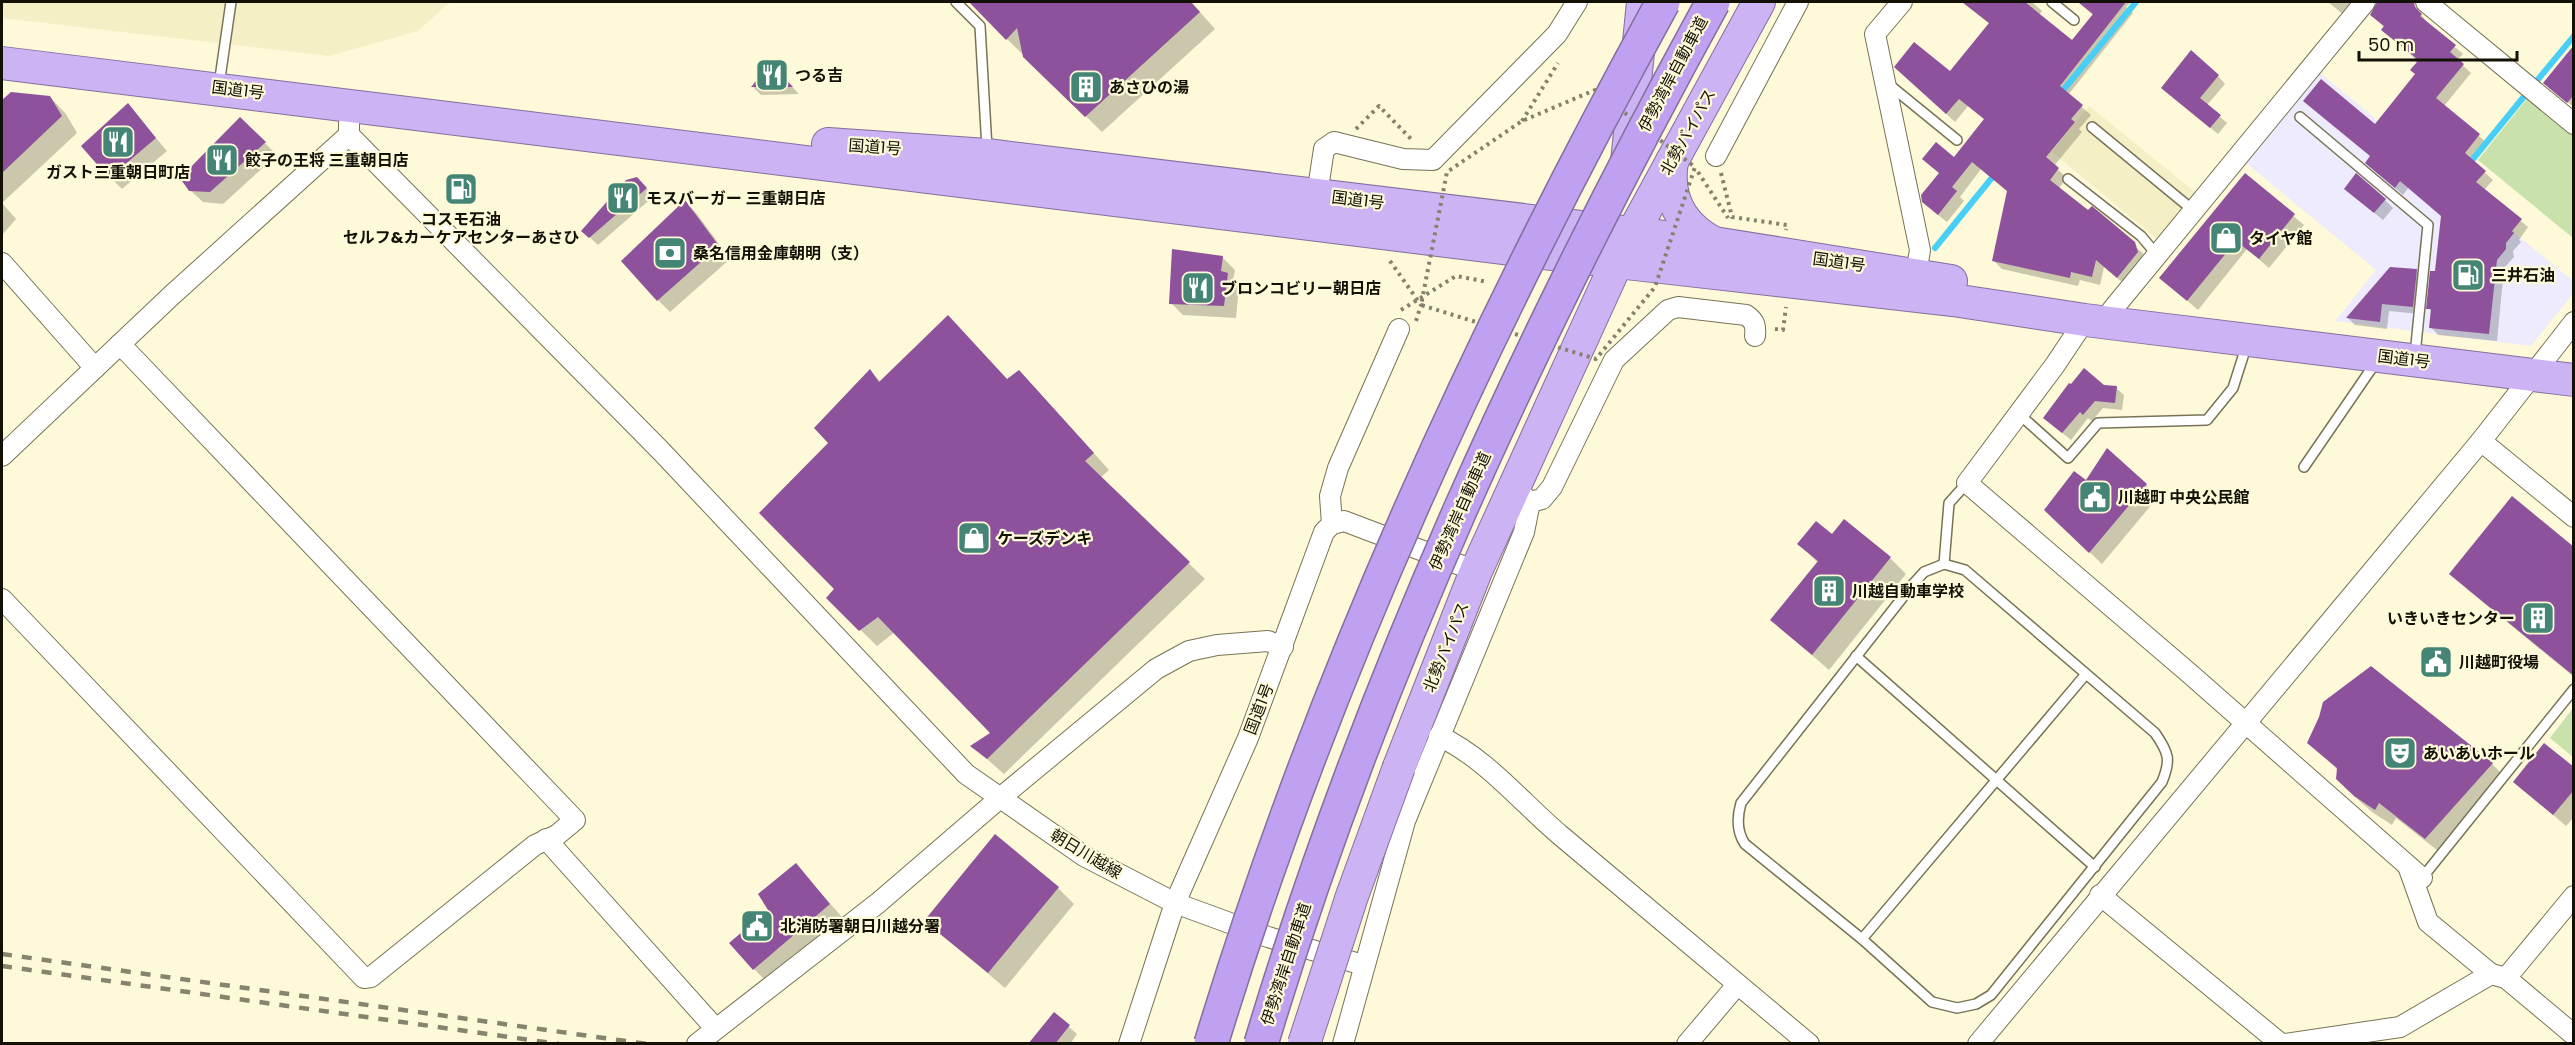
<svg xmlns="http://www.w3.org/2000/svg" width="2575" height="1045" viewBox="0 0 2575 1045" font-family="Poppins,'Noto Sans JP',sans-serif">
  <style>
    .commercial { fill: #edebfd }
    .built { fill: #f5efc6 }
    .green { fill: #c9e2ac }
    .shadow { fill: #0003 }
    .lines { fill: none; stroke-linecap: round; stroke-linejoin: round }
    .stream { stroke: #48cff8; stroke-width: 6 }
    .building { fill: #8d529b }
    .service-casing { stroke: #787356; stroke-width: 12 }
    .minor-casing { stroke: #787356; stroke-width: 22 }
    .trunk-casing { stroke: #836e9f; stroke-width: 34 }
    .path { stroke: #85816c; stroke-width: 4; stroke-dasharray: 3 4.5; stroke-linecap: butt }
    .service { stroke: #fff; stroke-width: 9 }
    .minor { stroke: #fff; stroke-width: 20 }
    .trunk { stroke: #ccb3f4; stroke-width: 32 }
    .rail { stroke: #87846e; stroke-width: 4.5; stroke-dasharray: 10 10; stroke-linecap: butt }
    .trunk-bridge-casing { stroke: #836e9f; stroke-width: 34; stroke-linecap: butt }
    .motorway-bridge-casing { stroke: #836e9f; stroke-width: 36; stroke-linecap: butt }
    .path-bridge { stroke: #85816c; stroke-width: 4; stroke-dasharray: 3 4.5; stroke-linecap: butt }
    .trunk-bridge { stroke: #ccb3f4; stroke-width: 32 }
    .motorway-bridge { stroke: #c0a0f1; stroke-width: 33 }
    .labels { text-anchor: middle; dominant-baseline: central; stroke-width: 4.5; stroke-linejoin: round; paint-order: stroke }
    .street-label { font-size: 16px; fill: #131106; stroke: #fef9d8 }
    .poi-label { font-size: 16px; font-weight: bold; fill: #131106; stroke: #fef9d8; text-anchor: start }
  </style>
  <rect width="100%" height="100%" fill="#fef9d8"/>
  <polygon class="commercial" points="2319,72 2573,281 2573,294 2531,346 2335,321 2376,270 2246,163"/>
  <g class="built">
    <polygon points="2,2 450,2 418,31 329,56 2,18"/>
    <polygon points="2089,106 2195,192 2157,239 2052,152"/>
  </g>
  <g class="green">
    <polygon points="2529,96 2573,132 2573,238 2478,160"/>
    <polygon points="2573,708 2573,757 2550,738"/>
  </g>
  <g class="shadow">
    <polygon points="973,2 1191,2 1215,29 1102,132 1007,39"/>
    <polygon points="1962,2 2032,2 2042,11 2039,15 2072,42 2094,16 2078,2 2131,2 2126,7 2133,13 2068,95 2091,115 2079,129 2082,132 2054,166 2067,178 2059,188 2143,253 2146,261 2127,286 2104,267 2100,285 2080,280 2078,286 2002,269 1994,261 2009,192 1981,169 1960,197 1964,201 1947,222 1933,211 1954,159 1986,120 1968,106 1955,122 1905,75 1950,73 1990,24"/>
    <polygon points="2328,2 2362,2 2350,20"/>
    <polygon points="2382,2 2402,2 2408,6 2412,2 2428,24 2463,54 2457,60 2471,73 2444,106 2487,143 2472,161 2493,180 2484,190 2528,227 2519,240 2521,242 2513,251 2514,257 2504,268 2497,341 2438,335 2431,327 2432,312 2428,308 2436,273 2442,216 2409,187 2403,195 2374,170 2371,157 2375,126 2417,75 2418,62 2372,15"/>
    <polygon points="2574,49 2574,107 2552,89"/>
    <polygon points="771,65 779,73 799,94 761,95 753,87"/>
    <polygon points="2218,76 2225,84 2207,105 2227,123 2218,134 2170,95"/>
    <polygon points="11,93 50,97 66,114 77,133 2,203 16,219 2,235 2,102"/>
    <polygon points="128,105 167,151 122,189 110,177"/>
    <polygon points="240,119 277,155 223,204 203,202 190,190"/>
    <polygon points="2245,175 2304,225 2269,268 2247,249 2198,310 2161,278"/>
    <polygon points="645,187 654,196 598,245 583,231"/>
    <polygon points="2354,196 2385,200 2393,208 2383,220"/>
    <polygon points="685,202 697,214 730,259 670,312 658,300"/>
    <polygon points="1223,258 1235,270 1233,280 1239,286 1236,318 1183,315 1171,303"/>
    <polygon points="2391,268 2416,271 2424,278 2420,314 2389,311 2387,329 2355,325 2348,318"/>
    <polygon points="870,371 881,382 1007,380 1035,388 1109,470 1100,478 1205,579 1004,774 972,746 992,733 895,632 877,646 828,598 836,589 830,443"/>
    <polygon points="2103,386 2116,388 2124,395 2122,410 2103,408 2092,421 2088,418 2071,440 2052,425"/>
    <polygon points="2086,482 2146,485 2158,497 2102,564 2046,510"/>
    <polygon points="1833,536 1890,558 1906,574 1829,670 1772,620 1818,563 1799,544"/>
    <polygon points="2574,549 2574,677 2468,590 2451,573"/>
    <polygon points="2309,743 2492,764 2508,780 2442,854 2396,818 2392,825 2372,812 2354,796 2338,770"/>
    <polygon points="2574,769 2574,817 2566,826 2515,782"/>
    <polygon points="796,865 842,917 766,981 754,969 770,910"/>
    <polygon points="1058,888 1074,904 1005,988 926,921"/>
    <polygon points="1054,1014 1077,1034 1070,1044 1030,1044"/>
  </g>
  <g class="lines">
    <g class="stream">
      <polyline points="2535,83 2574,36"/>
      <polyline points="2060,94 2136,2"/>
      <polyline points="2469,164 2526,94"/>
      <polyline points="1935,248 1995,174"/>
    </g>
  </g>
  <g class="building">
    <polygon points="969,2 1191,2 1200,12 1085,117 1023,57 1017,28 1006,40"/>
    <polygon points="1962,2 2025,2 2072,40 2093,14 2078,2 2126,2 2060,86 2083,105 2071,119 2075,122 2046,157 2059,168 2050,180 2088,210 2092,206 2135,242 2138,252 2117,278 2096,260 2092,277 2071,272 2070,278 1992,261 2007,191 1972,162 1952,187 1957,191 1938,215 1922,202 1921,195 1939,173 1922,159 1936,142 1954,157 1984,119 1959,99 1946,114 1894,67 1914,42 1950,71 1989,23"/>
    <polygon points="2377,2 2414,2 2415,7 2422,14 2420,16 2456,45 2450,52 2464,64 2436,98 2480,134 2465,153 2486,171 2476,182 2522,219 2512,231 2514,233 2506,243 2506,249 2497,260 2489,334 2429,328 2431,309 2426,309 2430,271 2435,271 2441,216 2400,181 2395,188 2365,163 2370,156 2303,101 2321,79 2375,124 2415,74 2410,70 2417,62 2414,60 2416,58 2381,30 2384,26 2370,15"/>
    <polygon points="2574,45 2574,95 2567,103 2543,83"/>
    <polygon points="2191,50 2219,75 2200,98 2221,115 2210,128 2161,88"/>
    <polygon points="771,63 793,87 751,87"/>
    <polygon points="11,92 50,96 62,116 2,173 2,100"/>
    <polygon points="128,103 156,138 109,178 81,146"/>
    <polygon points="240,117 266,142 210,192 189,191 180,178"/>
    <polygon points="2245,173 2295,214 2259,259 2236,241 2187,301 2159,278"/>
    <polygon points="2356,173 2386,199 2374,213 2344,189"/>
    <polygon points="637,177 647,188 589,238 581,231 626,180"/>
    <polygon points="685,200 719,246 657,301 621,261"/>
    <polygon points="1172,249 1223,256 1221,271 1228,273 1224,306 1169,304"/>
    <polygon points="2390,267 2417,269 2413,307 2382,304 2380,322 2346,318"/>
    <polygon points="948,315 1007,379 1019,370 1094,453 1085,461 1190,562 987,759 970,746 990,733 878,617 859,631 826,598 834,589 759,513 828,443 814,428 870,369 879,382"/>
    <polygon points="2084,368 2104,385 2117,386 2115,403 2095,401 2083,415 2080,412 2062,433 2043,418 2069,383 2071,384"/>
    <polygon points="2107,448 2147,484 2089,553 2044,510 2074,471 2086,480"/>
    <polygon points="2512,496 2574,547 2574,676 2449,574"/>
    <polygon points="1844,519 1891,557 1812,655 1770,620 1818,561 1797,544 1816,521 1832,534"/>
    <polygon points="2371,666 2493,763 2425,839 2379,803 2375,810 2354,796 2336,779 2337,768 2307,743 2319,717 2323,702"/>
    <polygon points="2544,743 2574,767 2574,790 2553,815 2513,782"/>
    <polygon points="995,834 1059,887 988,973 924,921"/>
    <polygon points="796,863 830,904 753,970 729,943 768,910 758,894"/>
    <polygon points="1054,1012 1070,1025 1055,1044 1028,1044"/>
  </g>
  <g class="lines">
    <g class="service-casing">
      <g id="service">
        <polyline points="956,2 980,26 987,149"/>
        <polyline points="2052,2 2074,20"/>
        <polyline points="1887,83 1957,140"/>
        <polyline points="219,85 231,2"/>
        <polyline points="2300,117 2428,225 2415,355"/>
        <polyline points="2092,127 2194,211"/>
        <polyline points="2068,179 2141,236 2157,255"/>
        <polyline points="2019,414 2068,458 2098,423 2207,420 2233,388 2247,344"/>
        <polyline points="2304,467 2376,362"/>
        <path d="M 1944,564 L 1965,570 L 2155,733 C 2169,753 2171,760 2162,782 L 1991,995 L 1976,1004 L 1957,1008 L 1932,1002 L 1862,939 L 1745,844 C 1736,831 1737,817 1741,803 L 1914,583 L 1924,572 Z"/>
        <polyline points="1944,564 1949,503 1967,483"/>
        <polyline points="1856,656 2095,867"/>
        <polyline points="2422,878 2574,689"/>
        <polyline points="1862,939 2086,674"/>
      </g>
    </g>
    <g class="minor-casing">
      <g id="minor">
        <polyline points="1902,2 1875,34 1920,250 1916,274"/>
        <polyline points="2426,2 2574,124"/>
        <polyline points="349,135 660,450 966,774 1084,856 1175,903 1268,937 1363,965"/>
        <polyline points="1716,156 1798,2"/>
        <polyline points="1317,195 1324,149 1334,142 1403,159 1433,160 1557,34 1577,2"/>
        <polyline points="2,263 95,368"/>
        <polyline points="2112,310 2365,2"/>
        <polyline points="2085,320 2055,365 1967,483 2189,673 2422,878"/>
        <polyline points="2481,441 2574,517"/>
        <polyline points="2,456 172,295 349,135 349,123"/>
        <path d="M 1530,502 L 1542,499 L 1552,487 L 1614,360 L 1668,310 L 1678,307 L 1746,315 C 1755,321 1756,326 1755,336"/>
        <polyline points="1332,524 1330,496 1338,468 1399,329"/>
        <polyline points="2,599 364,978 371,977 535,845 557,835 575,820 120,344"/>
        <path d="M 1439,736 C 1487,759 1520,801 1560,835 L 1809,1044"/>
        <polyline points="546,839 715,1028"/>
        <polyline points="2408,866 2428,922 2491,974"/>
        <polyline points="2100,895 2281,1044"/>
        <polyline points="2506,978 2574,896"/>
        <polyline points="697,1044 878,903 1000,798 1156,669 1189,651 1217,645 1268,641 1283,647"/>
        <polyline points="1129,1044 1175,903 1248,738 1324,532 1332,524 1344,521 1476,571"/>
        <polyline points="1343,1044 1405,821 1524,532 1530,502 1513,487"/>
        <polyline points="1687,1044 1737,985"/>
        <polyline points="1978,1044 2481,441 2574,322"/>
        <polyline points="2285,1044 2400,1027 2491,974 2506,978 2574,1035"/>
      </g>
    </g>
    <g class="trunk-casing">
      <g id="trunk">
        <polyline points="2,63 1617,262 1953,300 2085,320 2574,380"/>
        <polyline points="828,144 987,155 1714,243 1951,281"/>
        <path d="M 1672,161 C 1666,197 1681,226 1714,243"/>
        <polyline points="1627,162 1643,2"/>
        <polyline points="1399,767 1476,571 1617,262 1759,2"/>
      </g>
    </g>
    <g class="path">
      <polyline points="1522,121 1558,63"/>
      <polyline points="1356,129 1379,106 1412,140"/>
      <polyline points="1698,172 1728,218"/>
      <polyline points="1721,173 1732,217 1787,225 1786,230"/>
      <polyline points="1390,261 1421,305 1416,321"/>
      <polyline points="1401,310 1456,276 1488,282"/>
      <polyline points="1775,329 1783,330 1786,307"/>
    </g>
    <use href="#service" class="service"/>
    <use href="#minor" class="minor"/>
    <use href="#trunk" class="trunk"/>
    <g class="rail">
      <polyline points="2,954 647,1044"/>
      <polyline points="2,966 559,1044"/>
    </g>
    <g class="trunk-bridge-casing">
      <polyline id="trunk-bridge" points="1304,1044 1352,896 1399,767"/>
    </g>
    <g class="motorway-bridge-casing">
      <g id="motorway-bridge">
        <path d="M 1211,1044 C 1321,681 1481,333 1663,2"/>
        <path d="M 1261,1044 C 1370,680 1531,334 1713,2"/>
      </g>
    </g>
    <polygon class="path-bridge" points="1595,90 1695,167 1655,287 1596,359 1421,305 1447,172 1522,121"/>
    <use href="#trunk-bridge" class="trunk-bridge"/>
    <use href="#motorway-bridge" class="motorway-bridge"/>
  </g>
  <defs>
    <g id="restaurant-square" transform="scale(1.725)"><rect x="-9" y="-9" width="18" height="18" rx="4" fill="#448575" stroke="#fef9d8"/><path d="M-5-6h1v4h1v-4h1v4h1v-4h1v5L-1.5 .5V6h-2V.5L-5-1ZM5-6V6H3V1.5H1.5Q1.5-4 5-6Z" fill="#fff"/></g>
    <g id="building-square" transform="scale(1.725)"><rect x="-9" y="-9" width="18" height="18" rx="4" fill="#448575" stroke="#fef9d8"/><path d="M-4-6H4V6H1V3H-1V6H-4ZM-2.5-4.3h1.7v1.8h-1.7ZM.8-4.3h1.7v1.8H.8ZM-2.5-1h1.7V.8h-1.7ZM.8-1h1.7V.8H.8Z" fill="#fff"/></g>
    <g id="fuel-square" transform="scale(1.725)"><rect x="-9" y="-9" width="18" height="18" rx="4" fill="#448575" stroke="#fef9d8"/><path d="M-5.5-6h7V0h2V4h1.3V-2.5L3-4.5l.8-.8L6-3V5H2.5V1h-1V6h-7ZM-4.2-4.7v3.2H.2V-4.7Z" fill="#fff"/></g>
    <g id="shop-square" transform="scale(1.725)"><rect x="-9" y="-9" width="18" height="18" rx="4" fill="#448575" stroke="#fef9d8"/><path d="M-5-2.5h2.3a2.7 3.5 0 0 1 5.4 0H5L5.5 6h-11ZM-1.5-2.5h3a1.5 2.3 0 0 0-3 0Z" fill="#fff"/></g>
    <g id="bank-square" transform="scale(1.725)"><rect x="-9" y="-9" width="18" height="18" rx="4" fill="#448575" stroke="#fef9d8"/><path d="M-6-4H6V4H-6ZM0-2.3a2.3 2.3 0 1 0 0 4.6a2.3 2.3 0 1 0 0-4.6Z" fill="#fff"/></g>
    <g id="civic-square" transform="scale(1.725)"><rect x="-9" y="-9" width="18" height="18" rx="4" fill="#448575" stroke="#fef9d8"/><path d="M-.6-6.5H3V-4.5H.6V-3L4-1V1h2V6H-6V1h2V-1L-.6-3ZM-1.2 2.5V6h2.4V2.5Z" fill="#fff"/></g>
    <g id="theatre-square" transform="scale(1.725)"><rect x="-9" y="-9" width="18" height="18" rx="4" fill="#448575" stroke="#fef9d8"/><path d="M-5-5.5Q0-4 5-5.5V0Q5 5 0 6Q-5 5-5 0ZM-3.3-2.5H-1v1.5H-3.3ZM1-2.5H3.3v1.5H1ZM-2.8 1Q0 5.5 2.8 1Z" fill="#fff"/></g>
  </defs>
  <g fill-rule="evenodd">
    <use href="#restaurant-square" x="772" y="75"/>
    <use href="#building-square" x="1086" y="87"/>
    <use href="#restaurant-square" x="118" y="142"/>
    <use href="#restaurant-square" x="222" y="160"/>
    <use href="#fuel-square" x="461" y="189"/>
    <use href="#restaurant-square" x="623" y="198"/>
    <use href="#shop-square" x="2226" y="238"/>
    <use href="#bank-square" x="670" y="253"/>
    <use href="#fuel-square" x="2468" y="275"/>
    <use href="#restaurant-square" x="1198" y="288"/>
    <use href="#civic-square" x="2095" y="497"/>
    <use href="#shop-square" x="974" y="538"/>
    <use href="#building-square" x="1829" y="591"/>
    <use href="#building-square" x="2538" y="618"/>
    <use href="#civic-square" x="2436" y="662"/>
    <use href="#theatre-square" x="2400" y="753"/>
    <use href="#civic-square" x="757" y="926"/>
  </g>
  <g class="labels">
    <g class="street-label">
      <text transform="translate(1673 74) rotate(-62)">伊勢湾岸自動車道</text>
      <text transform="translate(238 90) rotate(7)">国道1号</text>
      <text transform="translate(1688 132) rotate(-61)">北勢バイパス</text>
      <text transform="translate(875 147) rotate(4)">国道1号</text>
      <text transform="translate(1358 200) rotate(7)">国道1号</text>
      <text transform="translate(1839 262) rotate(8)">国道1号</text>
      <text transform="translate(2404 359) rotate(7)">国道1号</text>
      <text transform="translate(1460 511) rotate(-66)">伊勢湾岸自動車道</text>
      <text transform="translate(1446 647) rotate(-68)">北勢バイパス</text>
      <text transform="translate(1259 709) rotate(-69)">国道1号</text>
      <text transform="translate(1086 854) rotate(31)">朝日川越線</text>
      <text transform="translate(1286 964) rotate(-72)">伊勢湾岸自動車道</text>
    </g>
    <g class="poi-label">
      <text x="795" y="75">つる吉</text>
      <text x="1109" y="87">あさひの湯</text>
      <text x="245" y="160">餃子の王将 三重朝日店</text>
      <text x="118" y="172" text-anchor="middle">ガスト三重朝日町店</text>
      <text x="646" y="198">モスバーガー 三重朝日店</text>
      <text x="461" y="219" text-anchor="middle">コスモ石油<tspan x="461" dy="18">セルフ&amp;カーケアセンターあさひ</tspan></text>
      <text x="2249" y="238">タイヤ館</text>
      <text x="693" y="253">桑名信用金庫朝明（支）</text>
      <text x="2491" y="275">三井石油</text>
      <text x="1221" y="288">ブロンコビリー朝日店</text>
      <text x="2118" y="497">川越町 中央公民館</text>
      <text x="997" y="538">ケーズデンキ</text>
      <text x="1852" y="591">川越自動車学校</text>
      <text x="2515" y="618" text-anchor="end">いきいきセンター</text>
      <text x="2459" y="662">川越町役場</text>
      <text x="2423" y="753">あいあいホール</text>
      <text x="780" y="926">北消防署朝日川越分署</text>
    </g>
  </g>
  <rect width="2575" height="1045" fill="none" stroke="#131106" stroke-width="6"/>
  <path d="M2359 51v9h158v-9" fill="none" stroke="#131106" stroke-width="3"/>
  <text x="2368" y="51" font-size="18" fill="#131106" stroke="#fef9d8" stroke-width="4.5" paint-order="stroke">50 m</text>
</svg>
